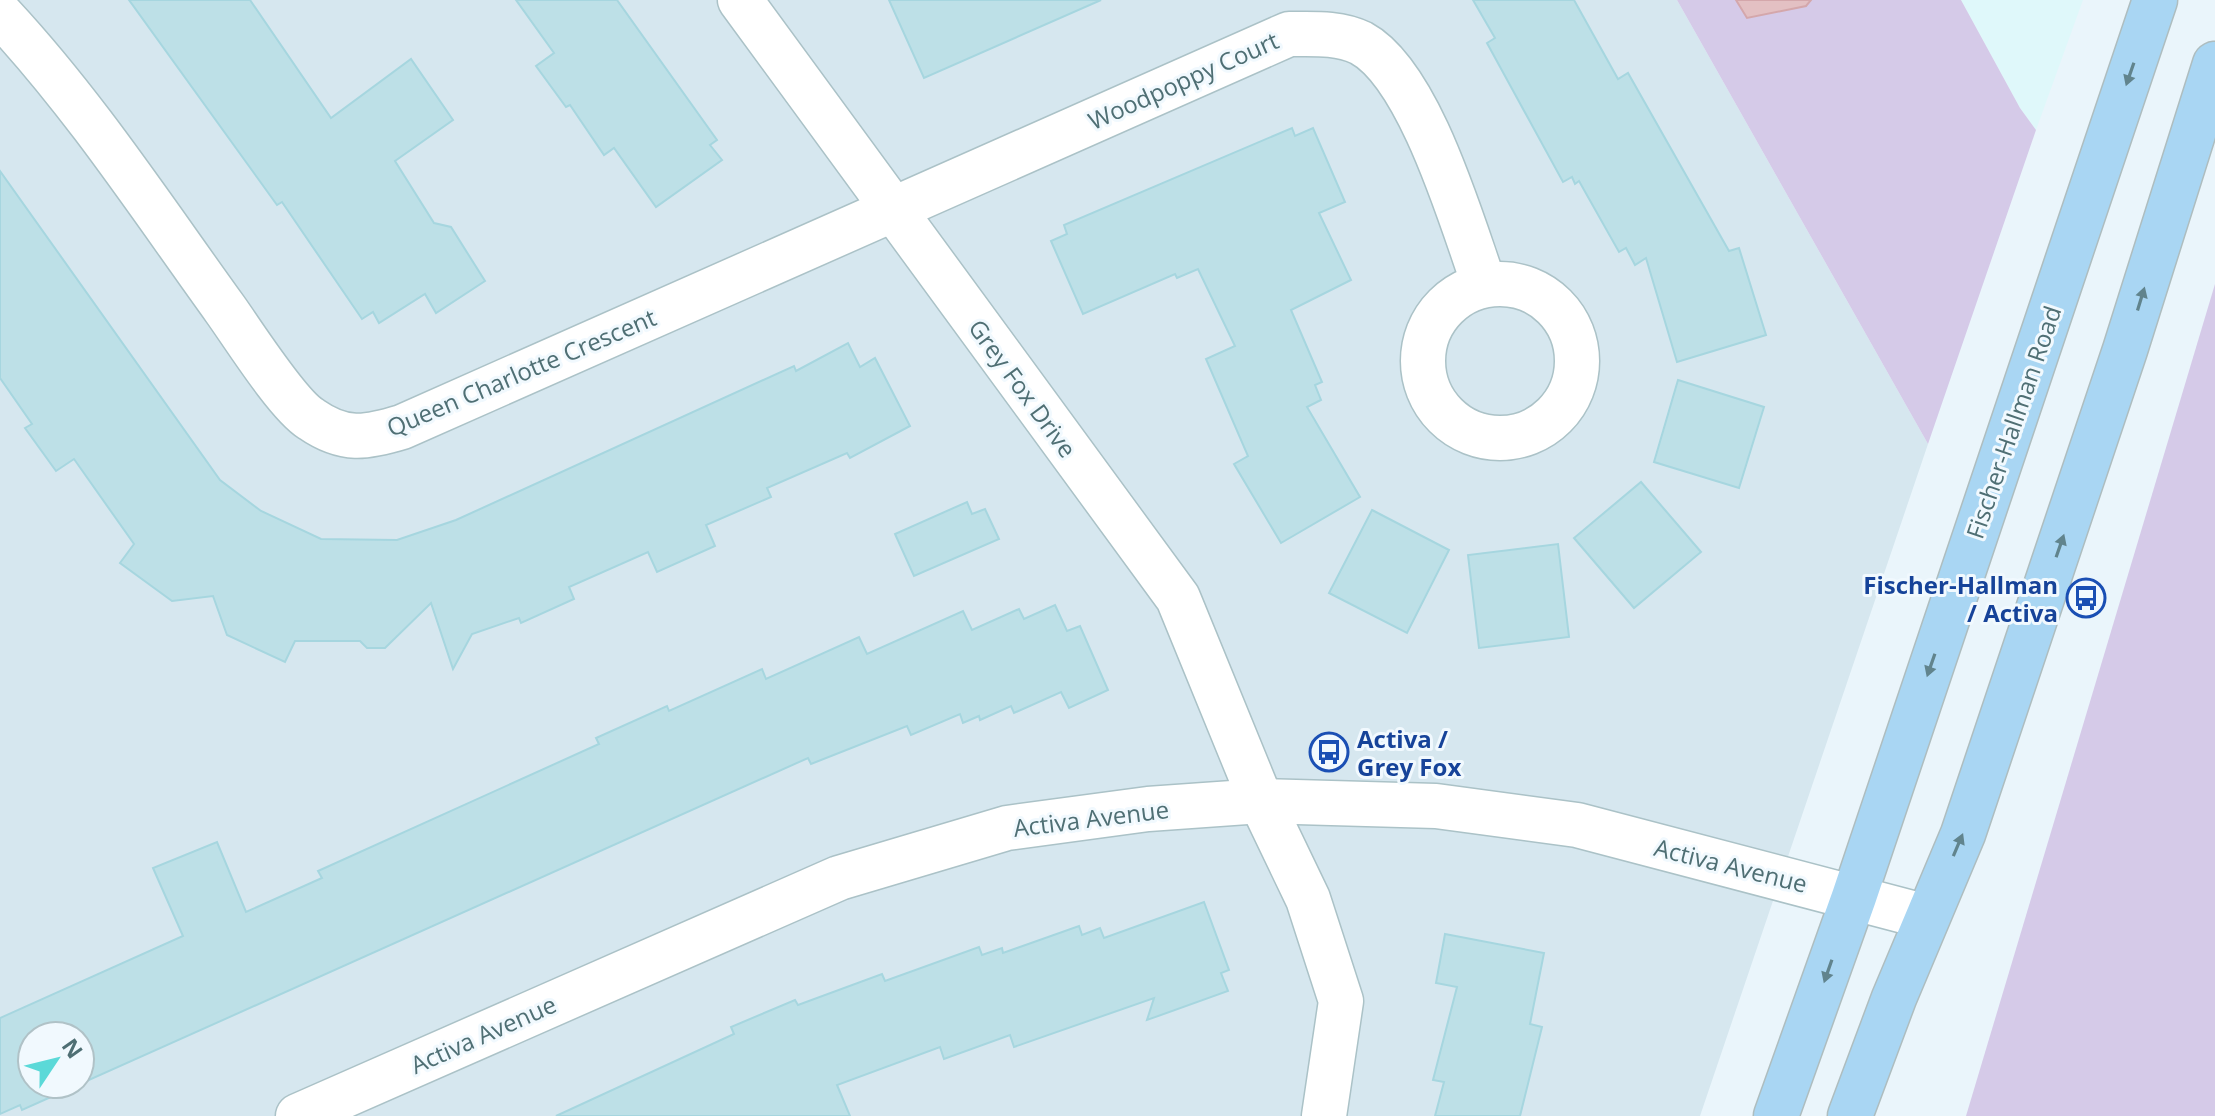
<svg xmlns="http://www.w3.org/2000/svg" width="2215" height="1116" viewBox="0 0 2215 1116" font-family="'Open Sans',sans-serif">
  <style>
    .residential { fill: #d6e7ef; fill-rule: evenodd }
    .commercial { fill: #dff8fa }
    .green { fill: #d5cae8 }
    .water { fill: #e3c0c3; stroke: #d4a7ab; stroke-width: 2 }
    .building { fill: #bde0e7; stroke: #a6d6df; stroke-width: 2 }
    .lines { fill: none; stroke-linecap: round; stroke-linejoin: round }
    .minor-casing { stroke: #abc2c7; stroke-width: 47 }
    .major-casing { stroke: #aebdbf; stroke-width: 47 }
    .minor { stroke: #fff; stroke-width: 44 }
    .major { stroke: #a9d6f3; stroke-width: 44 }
    .oneway { fill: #61848d }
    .labels { text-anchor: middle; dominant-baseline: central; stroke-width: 6; stroke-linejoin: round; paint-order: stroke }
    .street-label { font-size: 24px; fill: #4f6f74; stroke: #f1f9fe }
    .transit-label { font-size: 24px; font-weight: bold; fill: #164399; stroke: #f1f9fe; text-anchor: end }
  </style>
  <rect width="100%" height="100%" fill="#eaf5fb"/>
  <path class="residential" d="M 0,0 L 1677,0 L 1928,444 L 1700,1116 L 0,1116 ZM 32,1036 L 80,1036 L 80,1084 L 32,1084 Z"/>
  <polygon class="commercial" points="1961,0 2083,0 2036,130 2020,108"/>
  <g class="green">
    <polygon points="1677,0 1961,0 2020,108 2036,130 1928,444"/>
    <polygon points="2215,284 2215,1116 1966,1116"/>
  </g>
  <polygon class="water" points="1736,0 1811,0 1806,6 1747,18"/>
  <g class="building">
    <polygon points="129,0 250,0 331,118 411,59 453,120 395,161 434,223 451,227 485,281 436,313 425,294 379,323 373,312 362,319 282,202 277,205"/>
    <polygon points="516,0 617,0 717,140 710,145 722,160 656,207 614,148 604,155 570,105 566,107 536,66 554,53"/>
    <polygon points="889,0 1101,0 924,78"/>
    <polygon points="1473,0 1574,0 1618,79 1628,73 1729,251 1739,248 1766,335 1677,362 1646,258 1635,265 1626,248 1619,252 1579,181 1575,184 1572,177 1563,182 1487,43 1495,38"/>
    <polygon points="1292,128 1295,136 1313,128 1345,202 1319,213 1351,280 1291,310 1322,382 1315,385 1321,400 1307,407 1360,497 1281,543 1234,464 1248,456 1206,359 1235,346 1198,269 1177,278 1175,274 1083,314 1051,241 1067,234 1064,225"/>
    <polygon points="0,171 220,480 261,511 321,539 397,540 456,520 794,366 796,371 848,343 860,367 875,358 910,426 850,458 847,453 767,488 771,497 706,525 715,546 657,572 648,552 569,587 574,599 521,623 519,618 472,634 453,669 431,603 385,648 367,648 360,641 295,641 285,662 227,635 213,596 172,601 120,563 134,544 74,459 56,471 25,428 32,424 0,378"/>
    <polygon points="1678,380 1764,407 1739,488 1654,462"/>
    <polygon points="1641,482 1701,552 1634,608 1574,538"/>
    <polygon points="967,502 972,514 985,509 999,539 914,576 895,534"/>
    <polygon points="1372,510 1449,550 1407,633 1329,593"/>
    <polygon points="1558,544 1569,637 1479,648 1468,555"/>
    <polygon points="1055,605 1067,631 1080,626 1108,690 1069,708 1061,692 1014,713 1011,706 980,720 979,716 963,723 960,714 911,735 907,726 811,764 808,758 80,1084 80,1036 32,1036 32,1084 80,1084 22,1110 20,1105 0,1114 0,1018 183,936 153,868 217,842 246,912 322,878 318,871 599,744 596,738 667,706 669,711 762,669 766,679 859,637 867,654 963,611 972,630 1019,609 1024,619"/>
    <polygon points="1204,902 1229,970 1221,973 1228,991 1147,1020 1154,998 1014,1047 1010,1035 944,1059 940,1047 837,1085 850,1116 556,1116 734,1034 731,1027 795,1000 798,1005 882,974 885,981 979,947 982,955 1002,948 1003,953 1079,926 1082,935 1100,928 1104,938"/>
    <polygon points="1445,934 1544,953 1530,1024 1542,1027 1520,1116 1435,1116 1444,1082 1433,1080 1457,987 1436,983"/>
  </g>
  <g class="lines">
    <g class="minor-casing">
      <g id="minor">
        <polyline points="740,0 1178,598 1261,801 1308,899 1341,1001 1324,1116"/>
        <path d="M 0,14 C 84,104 152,208 225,309 C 243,334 287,404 311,419 C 344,442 366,438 402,427 L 1289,34 C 1312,34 1339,32 1361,43 C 1420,75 1462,223 1484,284"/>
        <circle cx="1500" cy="361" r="77"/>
        <polyline points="298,1116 839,878 1007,828 1148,809 1261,801 1436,806 1577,825 1927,917"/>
      </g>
    </g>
    <g class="major-casing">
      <g id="major">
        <polyline points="1776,1116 1854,897 2155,0"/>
        <polyline points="1850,1116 1894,998 1963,834 2125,350 2215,64"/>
      </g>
    </g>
    <use href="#minor" class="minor"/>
    <use href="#major" class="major"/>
  </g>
  <defs><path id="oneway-solid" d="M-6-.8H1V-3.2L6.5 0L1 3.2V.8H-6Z" transform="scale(2)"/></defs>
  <g class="oneway">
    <use href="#oneway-solid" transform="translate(2130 74) rotate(109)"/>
    <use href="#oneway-solid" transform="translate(2141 299) rotate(-73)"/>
    <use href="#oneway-solid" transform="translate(2060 546) rotate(-71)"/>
    <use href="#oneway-solid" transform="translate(1931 665) rotate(109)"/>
    <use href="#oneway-solid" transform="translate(1958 845) rotate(-67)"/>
    <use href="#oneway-solid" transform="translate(1828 971) rotate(109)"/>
  </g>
  <defs>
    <g id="bus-ring" transform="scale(2)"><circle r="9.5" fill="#f1f9fe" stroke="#1a4fb4" stroke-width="1.5"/><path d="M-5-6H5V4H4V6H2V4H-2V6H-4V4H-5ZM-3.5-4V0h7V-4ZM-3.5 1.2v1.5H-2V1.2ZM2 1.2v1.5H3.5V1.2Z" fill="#1a4fb4"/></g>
  </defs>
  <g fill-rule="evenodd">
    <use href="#bus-ring" x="2086" y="598"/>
    <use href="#bus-ring" x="1329" y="752"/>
  </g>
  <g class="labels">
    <g class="street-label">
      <text transform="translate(1183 80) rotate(-24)">Woodpoppy Court</text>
      <text transform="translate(521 372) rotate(-23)">Queen Charlotte Crescent</text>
      <text transform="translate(1023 388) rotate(54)">Grey Fox Drive</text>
      <text transform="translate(2013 422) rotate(-71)">Fischer-Hallman Road</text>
      <text transform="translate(1091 818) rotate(-7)">Activa Avenue</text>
      <text transform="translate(1731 865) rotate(14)">Activa Avenue</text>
      <text transform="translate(483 1034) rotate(-24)">Activa Avenue</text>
    </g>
    <g class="transit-label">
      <text x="2058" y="584">Fischer-Hallman<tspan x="2058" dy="28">/ Activa</tspan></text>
      <text x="1357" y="738" text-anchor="start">Activa /<tspan x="1357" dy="28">Grey Fox</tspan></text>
    </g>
  </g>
  <g transform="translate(56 1060) rotate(55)"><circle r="38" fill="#f1f9fe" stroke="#b0c2c7" stroke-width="2"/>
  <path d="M0-6L14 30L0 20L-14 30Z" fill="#5bd9d8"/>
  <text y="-12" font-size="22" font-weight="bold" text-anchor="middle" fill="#4f6f74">N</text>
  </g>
</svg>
